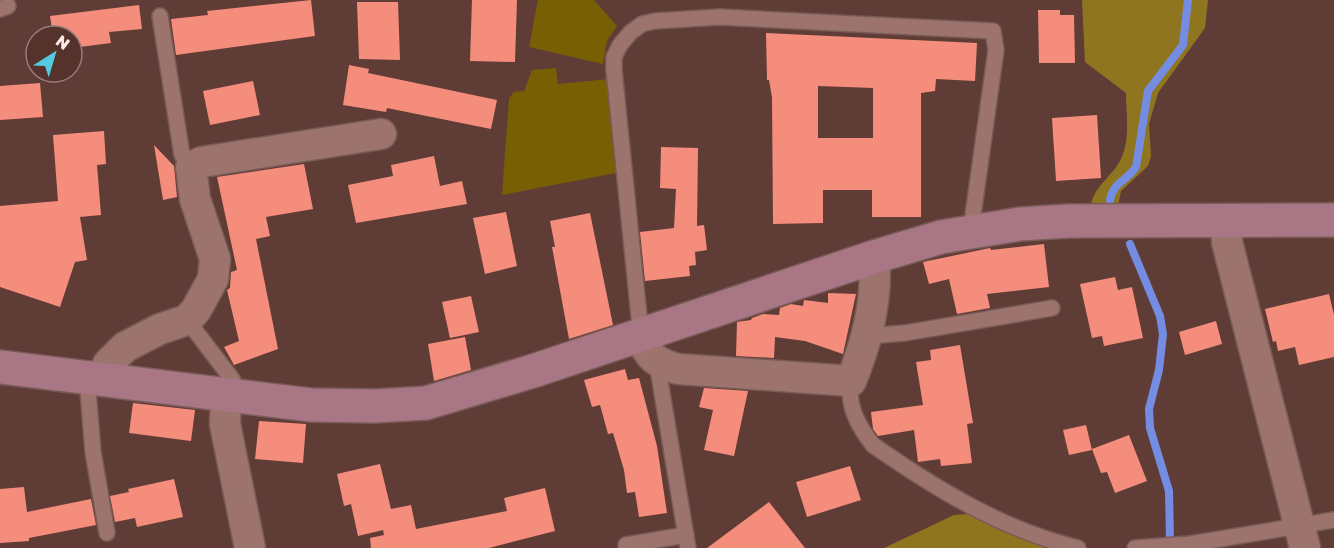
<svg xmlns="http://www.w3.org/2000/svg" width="1334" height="548" viewBox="0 0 1334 548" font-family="'Golos Text',sans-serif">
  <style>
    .green { fill: #785f03 }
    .forest { fill: #907521 }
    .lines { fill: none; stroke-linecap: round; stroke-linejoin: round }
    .stream { stroke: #748de2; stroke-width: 8 }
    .building { fill: #f58d7c; fill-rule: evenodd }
    .lane-casing { stroke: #785a56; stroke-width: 18 }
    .street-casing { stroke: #785a56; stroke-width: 33 }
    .secondary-casing { stroke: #785a56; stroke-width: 36 }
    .lane { stroke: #9c746d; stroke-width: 15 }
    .street { stroke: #9c746d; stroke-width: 30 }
    .secondary { stroke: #a97686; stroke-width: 33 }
  </style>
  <rect width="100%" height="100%" fill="#603c36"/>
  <g class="green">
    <polygon points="538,0 594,0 617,26 607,41 603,64 529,47"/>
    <polygon points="556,68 558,84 609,79 616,173 502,195 509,98 514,92 524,91 532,70"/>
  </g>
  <g class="forest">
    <path d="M 1082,0 L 1208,0 L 1205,28 L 1158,93 L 1149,124 L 1151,156 L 1148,166 L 1121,191 L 1118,206 L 1091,205 C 1095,183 1116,175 1123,154 C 1130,136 1126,112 1126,93 L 1085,62 Z"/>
    <polygon points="967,514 1051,548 884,548 954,515"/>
  </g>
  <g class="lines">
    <g class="stream">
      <path d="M 1110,200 C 1113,182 1127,181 1136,167 L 1148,91 L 1183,45 L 1188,0"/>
      <polyline points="1130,244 1160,316 1163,334 1159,370 1149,409 1150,428 1169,491 1170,539"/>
    </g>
  </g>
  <g class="building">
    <polygon points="311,0 315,36 176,55 171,19 208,15 207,11"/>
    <polygon points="472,0 517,0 515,62 470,61"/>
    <polygon points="357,2 398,2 400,60 359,59"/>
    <polygon points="139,5 142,29 109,32 111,43 72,48 72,36 53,36 50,16"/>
    <polygon points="1038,10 1060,10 1060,15 1074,15 1075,63 1039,63"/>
    <path d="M 766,33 L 977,43 L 975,81 L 936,79 L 935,91 L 921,93 L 921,217 L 872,217 L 872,190 L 823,190 L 823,223 L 773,224 L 772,97 L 769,80 L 767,80 ZM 818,86 L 873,88 L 873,138 L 818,138 Z"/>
    <polygon points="349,65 369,69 368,73 497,100 491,129 387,108 386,112 343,105"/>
    <polygon points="253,81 260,115 210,125 203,91"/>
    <polygon points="40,83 43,117 0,120 0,86"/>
    <polygon points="1097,115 1101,178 1056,181 1052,118"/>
    <polygon points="104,131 106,164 97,165 101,215 80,217 87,260 75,262 60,307 0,287 0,206 58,201 53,135"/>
    <polygon points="154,145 174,166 177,197 163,200"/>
    <polygon points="661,147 698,148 697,226 704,225 707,250 695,252 696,265 689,266 690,276 645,281 640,232 674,228 676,189 660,188"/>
    <polygon points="434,156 440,186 462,181 467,204 356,223 348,185 393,176 391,165"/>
    <polygon points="304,164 313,209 266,217 270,236 256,239 278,349 234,365 224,347 239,341 227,290 230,288 231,272 237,270 217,177"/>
    <polygon points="506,212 517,266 485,274 473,218"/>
    <polygon points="590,213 613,325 569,339 552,247 555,247 550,221"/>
    <polygon points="1044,244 1049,287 987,294 990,308 957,314 949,279 929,284 923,262 990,248 991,250"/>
    <polygon points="1115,277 1118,290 1132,287 1143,338 1104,346 1102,336 1092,338 1080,284"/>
    <polygon points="828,293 856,294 843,354 805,341 775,337 774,358 736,356 737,322 751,320 752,318 763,314 779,315 780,308 791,304 803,306 804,300 828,303"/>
    <polygon points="1329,294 1334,315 1334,357 1299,365 1295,347 1278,351 1276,341 1273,342 1265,309"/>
    <polygon points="471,296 479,332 450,338 442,302"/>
    <polygon points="1216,321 1222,344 1185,355 1179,332"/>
    <polygon points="465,337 471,370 434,381 428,344"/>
    <polygon points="960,345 973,423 967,424 972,463 941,466 940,459 918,462 914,430 878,436 873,429 871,412 923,405 916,362 931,360 930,350"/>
    <polygon points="625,369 628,380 639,378 657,446 667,513 639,517 635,492 627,493 624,470 613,433 608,434 600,405 592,407 584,380"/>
    <polygon points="704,388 748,391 734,456 704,450 713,410 699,407"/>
    <polygon points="133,403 195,410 191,441 129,433"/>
    <polygon points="259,421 306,424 303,463 255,459"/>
    <polygon points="1086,425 1092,450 1069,455 1063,430"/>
    <polygon points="1129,435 1147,481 1115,493 1107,472 1101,473 1092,449"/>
    <polygon points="380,464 391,509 411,505 416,529 507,511 504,498 545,488 555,531 489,548 371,548 370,538 384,535 383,530 358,536 351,504 344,506 337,474"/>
    <polygon points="850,466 861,500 807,517 796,482"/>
    <polygon points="174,479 183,517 137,527 135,518 115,522 110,496 129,492 128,489"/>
    <polygon points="24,487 27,512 91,499 96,525 29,538 29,541 0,543 0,489"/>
    <polygon points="769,502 805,548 707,548"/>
  </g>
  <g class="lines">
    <g class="lane-casing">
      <g id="lane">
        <polyline points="0,9 8,6"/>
        <polyline points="160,16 182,155 191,167"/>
        <polyline points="187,320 232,379 240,397"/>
        <polyline points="641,336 614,70 614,57 620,45 631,32 642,24 655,21 720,17 993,31 996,50 973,215 974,231"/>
        <polyline points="868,336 905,333 1052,308"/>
        <polyline points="661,365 659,375 688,548"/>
        <polyline points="87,379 93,452 107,533"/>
        <path d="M 851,381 C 847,406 858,426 873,445 C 936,489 1003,530 1078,548"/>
        <polyline points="626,545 686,535"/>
        <polyline points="1135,548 1190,544 1334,520"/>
      </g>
    </g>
    <g class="street-casing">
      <g id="street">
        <polyline points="1226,221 1227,242 1305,548"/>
        <path d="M 641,336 C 647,357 658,364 678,369 L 851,381 C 867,342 878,300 874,257"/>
        <polyline points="103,381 108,364 125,347 160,329 187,320 196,310 213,279 215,259 195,199 191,167 202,162 381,134"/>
        <polyline points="226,396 225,424 250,548"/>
      </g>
    </g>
    <g class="secondary-casing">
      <polyline id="secondary" points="0,367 311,405 375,406 426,403 533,371 874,257 941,237 1020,224 1069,221 1334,220"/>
    </g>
    <use href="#lane" class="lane"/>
    <use href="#street" class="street"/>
    <use href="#secondary" class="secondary"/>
  </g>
  <g transform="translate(54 54) rotate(37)"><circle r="28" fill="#55322c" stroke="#987c77" stroke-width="1.5"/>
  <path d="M0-4.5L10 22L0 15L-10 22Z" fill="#54cadd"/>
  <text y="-9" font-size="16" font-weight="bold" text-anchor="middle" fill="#fdebe7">N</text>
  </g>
</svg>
